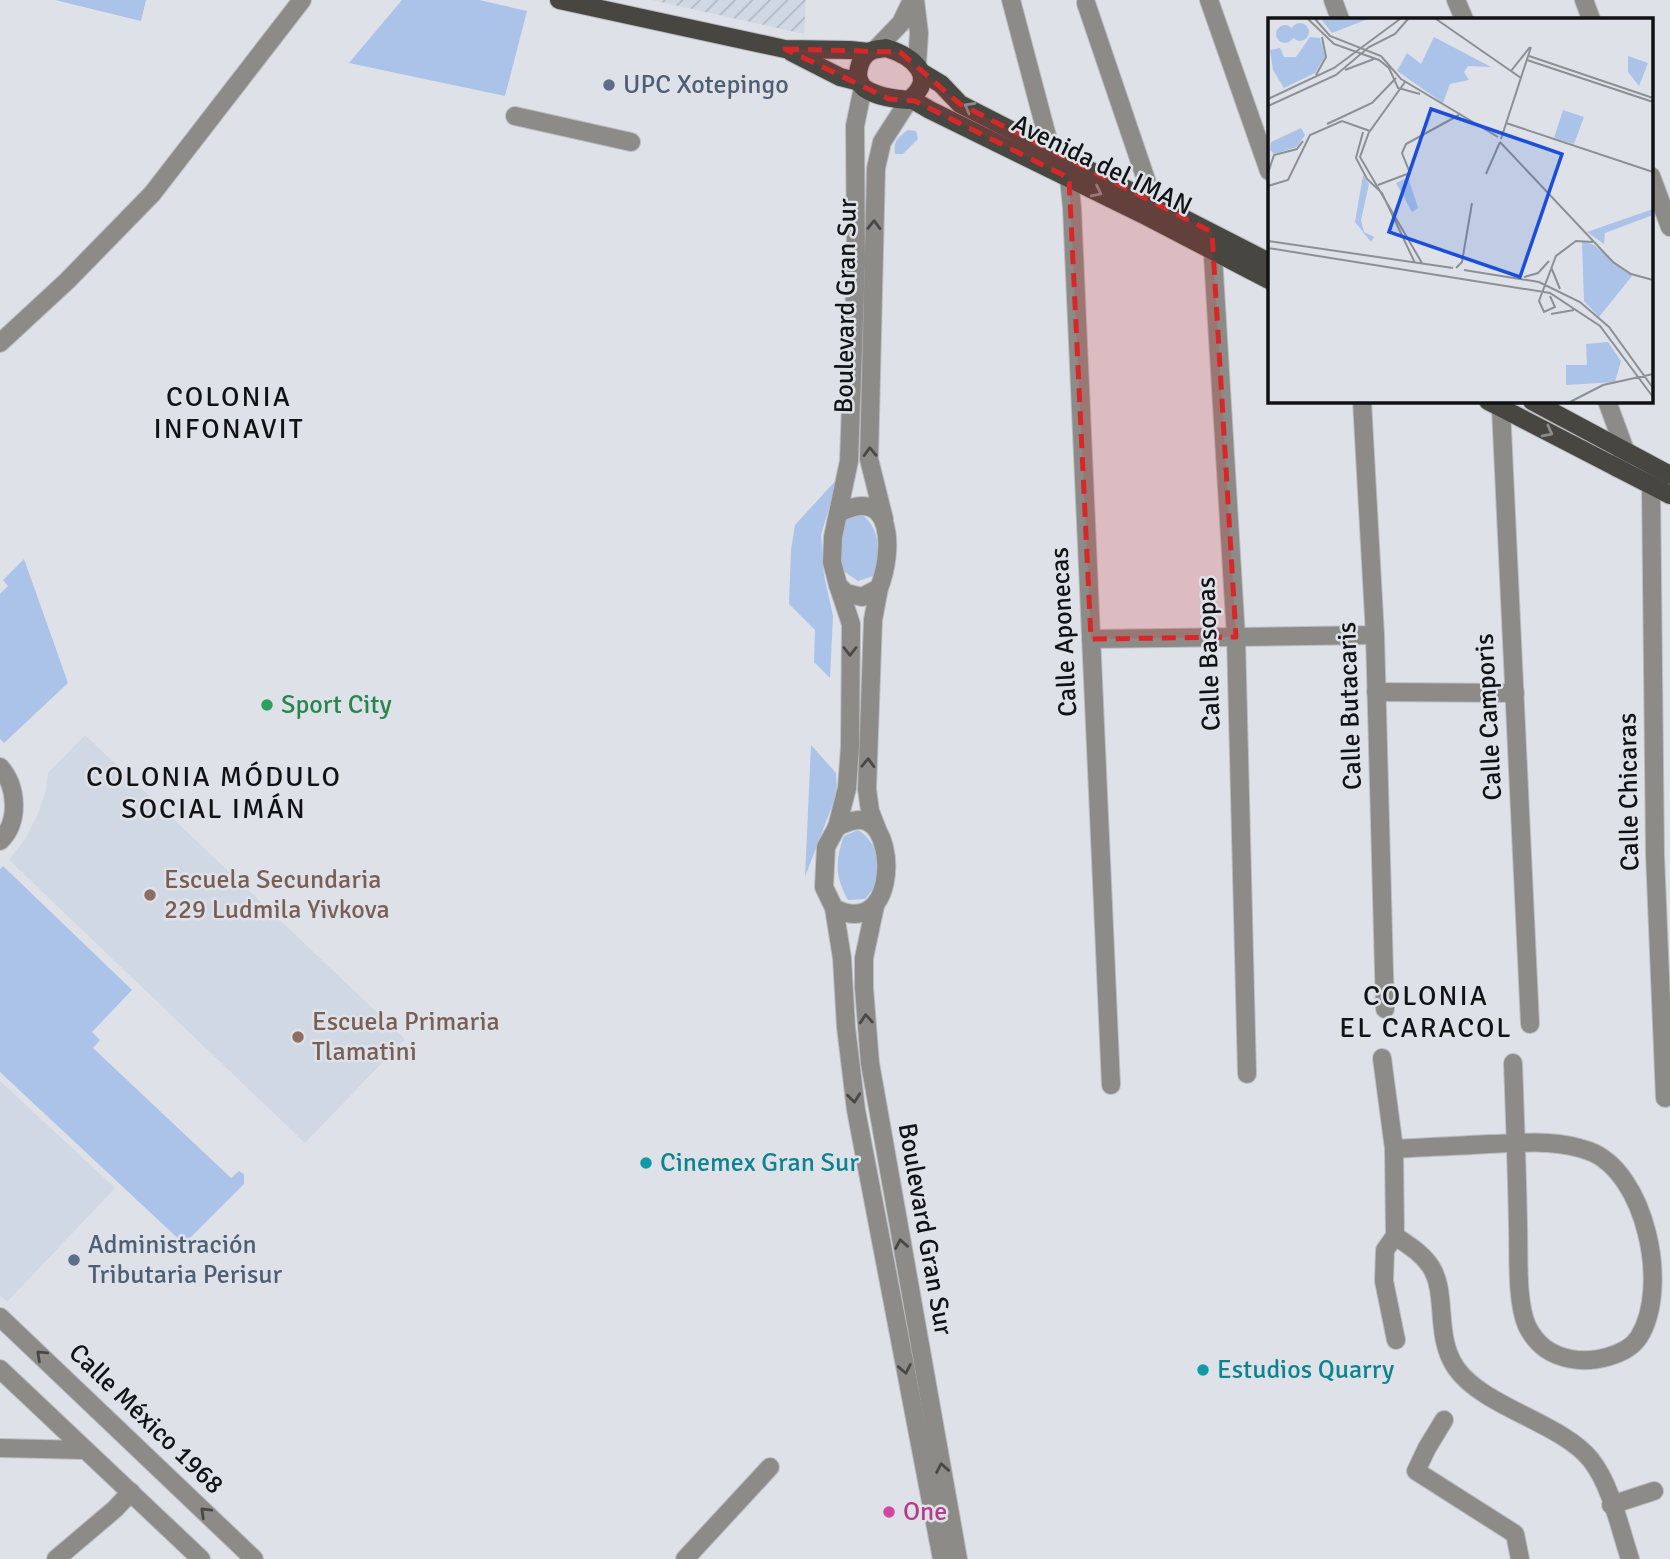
<svg xmlns="http://www.w3.org/2000/svg" width="1670" height="1559" viewBox="0 0 1670 1559" font-family="Signika,sans-serif">
  <style>
    .built { fill: #d0d8e4 }
    .industrial { fill: url(#industrial-furrows) }
    .green { fill: #abc2e9 }
    .lines { fill: none; stroke-linecap: round; stroke-linejoin: round }
    .minor-casing { stroke: #b9bdc2; stroke-width: 20 }
    .major-casing { stroke: #b9bdc2; stroke-width: 20 }
    .minor { stroke: #8d8b88; stroke-width: 18 }
    .major { stroke: #484641; stroke-width: 18 }
    .oneway { stroke: #8c8c8c }
    .oneway2 { stroke: #494848 }
    .marked { fill: #d62828; fill-opacity: 0.2; stroke: #d62828; stroke-width: 5; stroke-dasharray: 14 9; stroke-linejoin: round }
    .service-dot { fill: #5c6f8a; stroke: #dee2e8; stroke-width: 2.5 }
    .leisure-dot { fill: #2e9e5b; stroke: #dee2e8; stroke-width: 2.5 }
    .education-dot { fill: #8d6e63; stroke: #dee2e8; stroke-width: 2.5 }
    .culture-dot { fill: #0f9aa8; stroke: #dee2e8; stroke-width: 2.5 }
    .hotel-dot { fill: #d1479c; stroke: #dee2e8; stroke-width: 2.5 }
    .labels { text-anchor: middle; dominant-baseline: central; stroke-width: 5; stroke-linejoin: round; paint-order: stroke }
    .service-label { font-size: 26px; fill: #4e5e75; stroke: #dee2e8; text-anchor: start }
    .street-label { font-size: 26px; fill: #111214; stroke: #dee2e8 }
    .leisure-label { font-size: 26px; fill: #27864d; stroke: #dee2e8; text-anchor: start }
    .education-label { font-size: 26px; fill: #785e54; stroke: #dee2e8; text-anchor: start }
    .culture-label { font-size: 26px; fill: #0d838f; stroke: #dee2e8; text-anchor: start }
    .hotel-label { font-size: 26px; fill: #b23c85; stroke: #dee2e8; text-anchor: start }
    .neighbourhood-label { font-size: 28px; letter-spacing: 2px; fill: #111214; stroke: #dee2e8 }
    .inset-road { fill: none; stroke: #8c8f93; stroke-width: 2 }
    .view { fill: #1d4ed8; fill-opacity: 0.15; stroke: #1d4ed8; stroke-width: 3.5 }
    .inset-edge { fill: none; stroke: #111214; stroke-width: 3.5 }
  </style>
  <defs>
    <pattern id="industrial-furrows" width="10" height="10" patternUnits="userSpaceOnUse" patternTransform="scale(1.75)"><rect width="10" height="10" fill="#d0d8e4"/><path d="M-1 1l2-2M0 10L10 0M9 11l2-2" fill="none" stroke="#b2b8c3"/></pattern>
  </defs>
  <rect width="100%" height="100%" fill="#dee2e8"/>
  <g class="built">
    <polygon points="85,735 405,1039 305,1143 9,860 25,839 37,816 46,790 48,773"/>
    <polygon points="0,1081 115,1188 7,1302 0,1295"/>
  </g>
  <polygon class="industrial" points="652,0 806,0 804,34"/>
  <g class="green">
    <polygon points="55,0 146,0 141,21"/>
    <polygon points="402,0 479,0 527,11 505,96 349,63"/>
    <path d="M 908,130 L 916,131 L 918,139 L 903,154 L 895,154 C 893,141 898,137 908,130 Z"/>
    <polygon points="838,478 821,535 824,575 833,616 830,678 814,662 815,630 789,604 791,550 795,525"/>
    <path d="M 862,514 C 882,532 878,550 876,575 L 858,581 L 842,570 L 841,544 L 846,519 Z"/>
    <polygon points="24,559 68,683 4,743 0,739 0,594 8,586 3,580"/>
    <polygon points="811,745 836,773 837,793 805,877"/>
    <path d="M 858,830 C 875,840 881,860 877,880 C 876,886 869,894 865,899 L 848,900 C 835,876 835,861 844,836 Z"/>
    <polygon points="3,866 132,990 92,1032 100,1040 93,1048 231,1178 239,1171 244,1174 244,1184 184,1244 0,1072 0,869"/>
  </g>
  <g class="lines">
    <g class="minor-casing">
      <g id="minor">
        <polyline points="915,0 919,33 917,64"/>
        <polyline points="1011,0 1051,151 1069,178 1072,208 1111,1085"/>
        <polyline points="1209,0 1269,171"/>
        <polyline points="1333,0 1340,19"/>
        <polyline points="1456,0 1464,19"/>
        <polyline points="1584,0 1591,19"/>
        <polyline points="1086,3 1154,203 1149,213"/>
        <polyline points="876,49 901,23 912,0"/>
        <polyline points="515,116 631,142"/>
        <polyline points="1651,176 1670,227"/>
        <polyline points="1212,239 1236,637 1247,1074"/>
        <polyline points="0,343 67,281 152,194 302,0"/>
        <polyline points="1362,401 1375,635 1385,1009"/>
        <polyline points="1505,401 1501,408 1530,1024"/>
        <polyline points="1607,401 1625,450 1617,468"/>
        <polyline points="1657,473 1651,485 1655,855 1665,1098"/>
        <path d="M 839,513 C 895,484 893,553 879,588 L 862,597 L 846,593 L 838,585 L 832,562 L 833,537 L 849,461 L 856,263 L 855,126 L 863,87"/>
        <polyline points="884,519 869,459 876,168 882,142 909,100"/>
        <polyline points="1091,639 1375,635"/>
        <polyline points="1376,692 1515,693"/>
        <path d="M 0,767 C 17,786 20,822 0,841"/>
        <polyline points="837,827 847,788 850,747 851,624 838,585"/>
        <polyline points="877,829 870,811 867,789 873,620 879,588"/>
        <polyline points="875,906 864,958 864,988 870,1063 958,1559"/>
        <path d="M 834,908 C 894,939 898,837 868,822 C 857,817 846,823 837,827 L 826,847 L 824,887 L 834,908 L 842,958 L 846,1027 L 856,1110 L 942,1559"/>
        <polyline points="1382,1058 1394,1149 1395,1236"/>
        <path d="M 1394,1149 C 1426,1147 1457,1146 1489,1144 C 1523,1143 1556,1139 1589,1151 C 1646,1172 1670,1288 1639,1337 C 1627,1356 1592,1363 1571,1359 C 1551,1355 1537,1346 1527,1326 C 1516,1301 1519,1254 1518,1226 C 1517,1172 1515,1117 1513,1063"/>
        <path d="M 1395,1236 C 1407,1244 1422,1253 1431,1267 C 1448,1294 1434,1336 1456,1368 C 1483,1407 1562,1423 1591,1460 C 1611,1485 1620,1529 1630,1559"/>
        <polyline points="1395,1236 1385,1250 1384,1281 1396,1340"/>
        <polyline points="0,1317 254,1559"/>
        <polyline points="0,1369 201,1559"/>
        <polyline points="1444,1420 1427,1448 1416,1471 1515,1534 1520,1559"/>
        <polyline points="0,1448 85,1450"/>
        <polyline points="1611,1505 1654,1491"/>
        <polyline points="56,1559 115,1509 131,1492"/>
        <polyline points="685,1559 770,1467"/>
      </g>
    </g>
    <g class="major-casing">
      <g id="major">
        <polyline points="559,0 785,49 850,50 869,52"/>
        <path d="M 886,48 C 912,56 939,76 909,100 C 894,99 877,97 864,88 C 853,79 859,59 869,52 C 874,49 881,49 886,48 Z"/>
        <polyline points="791,52 840,77 860,82"/>
        <polyline points="921,72 941,84 960,104 1269,262"/>
        <polyline points="911,99 930,110 1148,217 1269,280"/>
        <polyline points="1488,401 1670,495"/>
        <polyline points="1532,401 1670,475"/>
      </g>
    </g>
    <use href="#minor" class="minor"/>
    <use href="#major" class="major"/>
  </g>
  <defs><path id="oneway-chevron" d="M-2-3.5L2.5 0L-2 3.5" fill="none" stroke-width="1.6" stroke-linecap="round" stroke-linejoin="round" transform="scale(1.75)"/></defs>
  <g class="oneway">
    <use href="#oneway-chevron" transform="translate(969 107) rotate(-151)"/>
    <use href="#oneway-chevron" transform="translate(1097 192) rotate(26)"/>
    <use href="#oneway-chevron" transform="translate(1548 432) rotate(28)"/>
  </g>
  <g class="oneway2">
    <use href="#oneway-chevron" transform="translate(874 225) rotate(-89)"/>
    <use href="#oneway-chevron" transform="translate(870 452) rotate(-92)"/>
    <use href="#oneway-chevron" transform="translate(850 651) rotate(90)"/>
    <use href="#oneway-chevron" transform="translate(868 763) rotate(-88)"/>
    <use href="#oneway-chevron" transform="translate(866 1019) rotate(-94)"/>
    <use href="#oneway-chevron" transform="translate(854 1098) rotate(83)"/>
    <use href="#oneway-chevron" transform="translate(901 1244) rotate(-100)"/>
    <use href="#oneway-chevron" transform="translate(41 1355) rotate(-137)"/>
    <use href="#oneway-chevron" transform="translate(905 1369) rotate(79)"/>
    <use href="#oneway-chevron" transform="translate(942 1468) rotate(-100)"/>
    <use href="#oneway-chevron" transform="translate(205 1512) rotate(-136)"/>
  </g>
  <path class="marked" d="M 785,49 L 900,52 L 960,104 L 1212,232 L 1236,637 L 1091,639 L 1069,178 L 915,101 L 889,99 Z"/>
  <g class="service-dot">
    <circle cx="609" cy="85" r="7"/>
    <circle cx="74" cy="1260" r="7"/>
  </g>
  <circle class="leisure-dot" cx="267" cy="705" r="7"/>
  <g class="education-dot">
    <circle cx="150" cy="895" r="7"/>
    <circle cx="298" cy="1037" r="7"/>
  </g>
  <g class="culture-dot">
    <circle cx="646" cy="1163" r="7"/>
    <circle cx="1203" cy="1370" r="7"/>
  </g>
  <circle class="hotel-dot" cx="889" cy="1512" r="7"/>
  <g class="labels">
    <g class="service-label">
      <text x="623" y="85">UPC Xotepingo</text>
      <text x="88" y="1245">Administración<tspan x="88" dy="30">Tributaria Perisur</tspan></text>
    </g>
    <g class="street-label">
      <text transform="translate(1102 165) rotate(26)">Avenida del IMAN</text>
      <text transform="translate(846 306) rotate(-89)">Boulevard Gran Sur</text>
      <text transform="translate(1064 632) rotate(-93)">Calle Aponecas</text>
      <text transform="translate(1209 654) rotate(-92)">Calle Basopas</text>
      <text transform="translate(1350 706) rotate(-92)">Calle Butacaris</text>
      <text transform="translate(1489 717) rotate(-93)">Calle Camporis</text>
      <text transform="translate(1629 792) rotate(-91)">Calle Chicaras</text>
      <text transform="translate(925 1229) rotate(80)">Boulevard Gran Sur</text>
      <text transform="translate(146 1419) rotate(44)">Calle México 1968</text>
    </g>
    <g class="leisure-label">
      <text x="281" y="705">Sport City</text>
    </g>
    <g class="education-label">
      <text x="164" y="880">Escuela Secundaria<tspan x="164" dy="30">229 Ludmila Yivkova</tspan></text>
      <text x="312" y="1022">Escuela Primaria<tspan x="312" dy="30">Tlamatini</tspan></text>
    </g>
    <g class="culture-label">
      <text x="660" y="1163">Cinemex Gran Sur</text>
      <text x="1217" y="1370">Estudios Quarry</text>
    </g>
    <g class="hotel-label">
      <text x="903" y="1512">One</text>
    </g>
    <g class="neighbourhood-label">
      <text x="229" y="397">COLONIA<tspan x="229" dy="32">INFONAVIT</tspan></text>
      <text x="214" y="777">COLONIA MÓDULO<tspan x="214" dy="32">SOCIAL IMÁN</tspan></text>
      <text x="1426" y="996">COLONIA<tspan x="1426" dy="32">EL CARACOL</tspan></text>
    </g>
  </g>
  <g transform="translate(1268 18)">
    <rect width="385" height="385" fill="#dee2e8"/>
    <path d="M 53,1 L 100,1 L 64,15 ZM23 14a9 9 0 1 1 18 0a9 9 0 1 1-18 0ZM8 16a9 9 0 1 1 18 0a9 9 0 1 1-18 0ZM 42,19 L 52,20 L 57,38 L 47,55 L 16,70 L 5,52 L 2,32 L 12,30 L 16,39 L 28,39 ZM 166,19 L 223,49 L 200,48 L 196,54 L 201,62 L 182,66 L 175,85 L 129,53 L 139,35 L 153,46 ZM 360,38 L 380,45 L 371,68 L 360,54 ZM 295,92 L 316,99 L 306,126 L 286,120 ZM 33,110 L 37,117 L 29,129 L 6,136 L 2,132 L 3,124 ZM 95,157 L 101,166 L 93,202 L 96,214 L 106,219 L 103,224 L 87,204 ZM 140,159 L 150,190 L 144,194 L 128,165 ZM 385,191 L 385,197 L 337,215 L 336,226 L 319,214 ZM 314,223 L 326,227 L 364,258 L 331,299 L 316,283 ZM 340,324 L 353,343 L 347,364 L 298,367 L 298,347 L 319,347 L 318,326 Z" fill="#abc2e9"/>
    <path class="inset-road" d="M 40,1 L 66,26 L 111,42 L 121,50 L 130,70 L 152,76M 47,1 L 62,18 L 113,38 L 133,61 L 230,119M 168,1 L 253,60M 261,38 L 385,80M 259,42 L 385,84M 77,52 L 106,41M 243,53 L 262,29M 48,57 L 58,39 L 54,19M 0,81 L 66,50 L 132,1M 0,88 L 68,57 L 101,29 L 127,16 L 140,1M 238,105 L 385,154M 59,106 L 104,85 L 128,60M 95,114 L 88,140 L 99,161 L 114,175 L 147,245M 101,114 L 92,139 L 154,245M 233,121 L 263,29M 232,124 L 345,244 L 363,256 L 385,262M 0,155 L 6,137 L 29,131 L 35,123M 218,156 L 232,124M 110,167 L 142,155 L 134,135 L 138,126 L 191,97M 0,168 L 20,162 L 42,117 L 74,103 L 102,113 L 137,64M 0,223 L 185,250M 0,230 L 282,275 L 332,308 L 385,379M 283,249 L 292,271M 188,250 L 194,244 L 204,185M 196,252 L 271,264 L 312,284 L 341,309 L 385,370M 256,259 L 270,255 L 281,243M 282,278 L 287,289 L 276,294 L 271,283 L 288,238 L 308,223 L 325,224M 283,296 L 306,292M 302,384 L 335,367 L 385,356"/>
    <path class="view" d="M 163,91 L 294,136 L 252,259 L 121,214 Z"/>
    <rect width="385" height="385" class="inset-edge"/>
  </g>
</svg>
